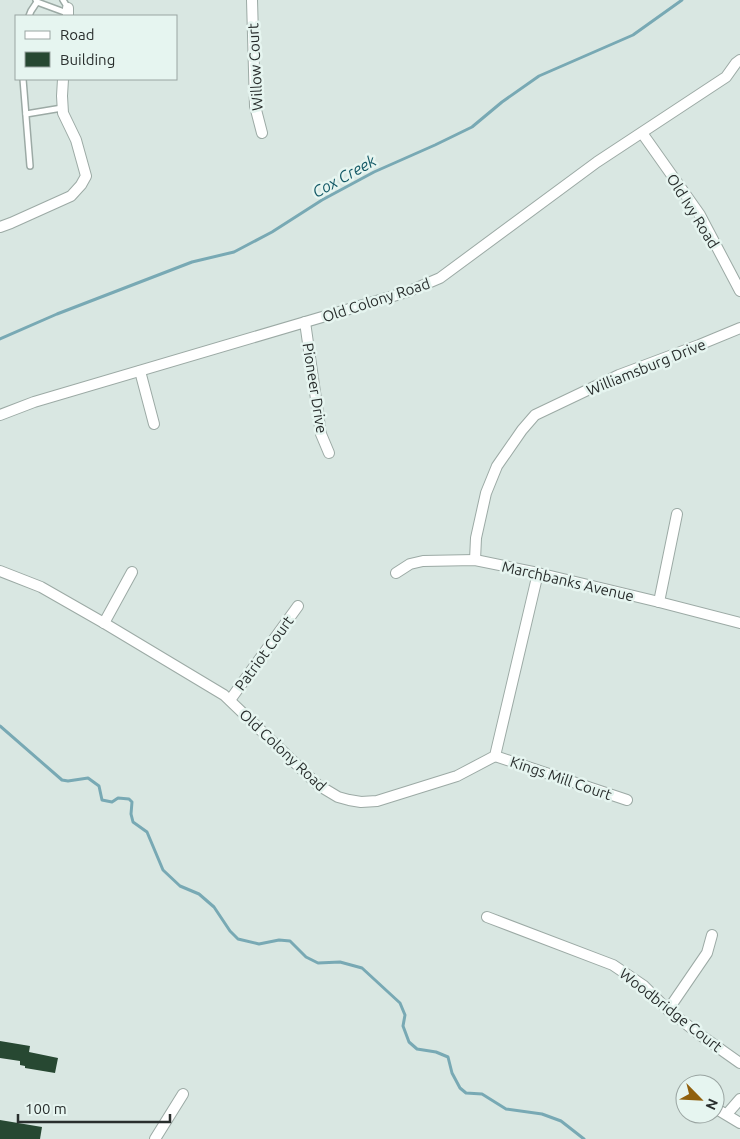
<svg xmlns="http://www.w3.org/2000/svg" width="740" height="1139" viewBox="0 0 740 1139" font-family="Ubuntu,sans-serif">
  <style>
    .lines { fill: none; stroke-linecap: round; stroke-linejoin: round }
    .stream { stroke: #78a9b4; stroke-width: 3 }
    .building { fill: #274832 }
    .service-casing { stroke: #9caaa5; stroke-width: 8 }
    .minor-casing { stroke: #9caaa5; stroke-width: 12 }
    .service { stroke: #fff; stroke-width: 5 }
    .minor { stroke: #fff; stroke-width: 10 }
    .labels { text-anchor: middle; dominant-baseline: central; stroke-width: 5; stroke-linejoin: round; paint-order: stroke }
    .street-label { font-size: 15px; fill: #292e2d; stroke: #e6f5f0 }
    .water-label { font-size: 16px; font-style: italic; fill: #145966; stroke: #e6f5f0 }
  </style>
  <rect width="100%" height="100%" fill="#d9e7e2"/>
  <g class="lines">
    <g class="stream">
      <polyline points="0,339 57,314 192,262 234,252 272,232 322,200 374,172 435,145 472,127 502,102 539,76 633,35 682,0"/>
      <polyline points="0,726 62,780 68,781 88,778 99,786 102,800 112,802 118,798 129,799 132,802 131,814 133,822 147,832 163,870 180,886 199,894 214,907 230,931 238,939 259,944 279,940 290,941 306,957 318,963 340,962 362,968 400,1003 405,1015 403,1026 409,1042 417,1049 436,1052 448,1057 452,1073 460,1088 466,1093 482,1094 506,1109 542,1114 561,1121 584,1139"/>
    </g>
  </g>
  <g class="building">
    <polygon points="0,1041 30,1046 29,1052 58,1058 55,1073 25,1068 25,1066 20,1065 20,1061 0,1058"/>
    <polygon points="0,1120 42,1127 40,1139 0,1139"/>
  </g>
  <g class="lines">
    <g class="service-casing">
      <g id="service">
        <polyline points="36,0 37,2 67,13"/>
        <polyline points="63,0 68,8"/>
        <polyline points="29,16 31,11 37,2"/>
        <polyline points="23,79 30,166"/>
        <polyline points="26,114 62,108"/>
      </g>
    </g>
    <g class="minor-casing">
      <g id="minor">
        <polyline points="252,0 255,106 262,133"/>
        <polyline points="68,8 68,16"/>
        <polyline points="642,133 700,215 740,291"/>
        <polyline points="0,227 11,223 71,196 81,185 86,176 76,140 63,113 62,96 63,79"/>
        <polyline points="305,322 321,434 329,453"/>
        <polyline points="140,371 154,424"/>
        <polyline points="0,415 34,402 407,292 440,278 597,162 726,77 736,63 740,60"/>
        <polyline points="475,560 476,538 486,493 497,466 522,430 535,415 619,375 699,345 740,328"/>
        <polyline points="0,571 41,587 104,623 224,695 318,785 338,797 349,800 361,802 377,801 457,776 495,756 538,573"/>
        <polyline points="396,573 410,564 423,561 475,560 538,573 659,602 740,623"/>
        <polyline points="659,602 677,514"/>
        <polyline points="104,623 132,572"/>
        <polyline points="230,700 298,606"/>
        <polyline points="495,756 627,800"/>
        <polyline points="487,917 613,965 644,986 668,1010 699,1034 740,1063"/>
        <polyline points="668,1010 707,953 712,935"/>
        <polyline points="715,1108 740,1123"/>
        <polyline points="727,1114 740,1099"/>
        <polyline points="155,1139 183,1094"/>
      </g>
    </g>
    <use href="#service" class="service"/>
    <use href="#minor" class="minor"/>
  </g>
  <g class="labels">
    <g class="street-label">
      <text transform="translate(255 67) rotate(-93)">Willow Court</text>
      <text transform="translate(693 211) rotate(58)">Old Ivy Road</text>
      <text transform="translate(376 300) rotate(-18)">Old Colony Road</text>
      <text transform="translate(646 367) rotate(-22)">Williamsburg Drive</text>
      <text transform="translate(315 388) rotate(81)">Pioneer Drive</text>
      <text transform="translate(568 581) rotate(13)">Marchbanks Avenue</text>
      <text transform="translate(264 653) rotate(-54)">Patriot Court</text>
      <text transform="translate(283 750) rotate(43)">Old Colony Road</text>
      <text transform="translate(561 778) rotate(19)">Kings Mill Court</text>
      <text transform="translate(671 1010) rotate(38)">Woodbridge Court</text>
    </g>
    <g class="water-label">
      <text transform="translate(344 176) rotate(-29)">Cox Creek</text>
    </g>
  </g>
  <rect x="15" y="15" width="162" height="65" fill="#e6f5f0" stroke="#9aa5a2"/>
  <rect x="25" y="31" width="25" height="8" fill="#ffffff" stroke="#9aa5a2"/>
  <text x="60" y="40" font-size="15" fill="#292e2d">Road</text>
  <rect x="25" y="52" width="25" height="15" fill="#274832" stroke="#9aa5a2"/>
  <text x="60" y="65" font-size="15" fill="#292e2d">Building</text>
  <g transform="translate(700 1099) rotate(114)"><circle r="24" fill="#e6f5f0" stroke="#9aa5a2"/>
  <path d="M0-4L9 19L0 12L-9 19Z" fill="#90600d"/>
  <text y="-8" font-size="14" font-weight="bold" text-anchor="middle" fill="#292e2d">N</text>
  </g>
  <path d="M18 1114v8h152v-8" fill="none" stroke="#292e2d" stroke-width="2.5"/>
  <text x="25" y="1114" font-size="15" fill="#292e2d" stroke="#e6f5f0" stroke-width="4" paint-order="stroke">100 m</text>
</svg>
